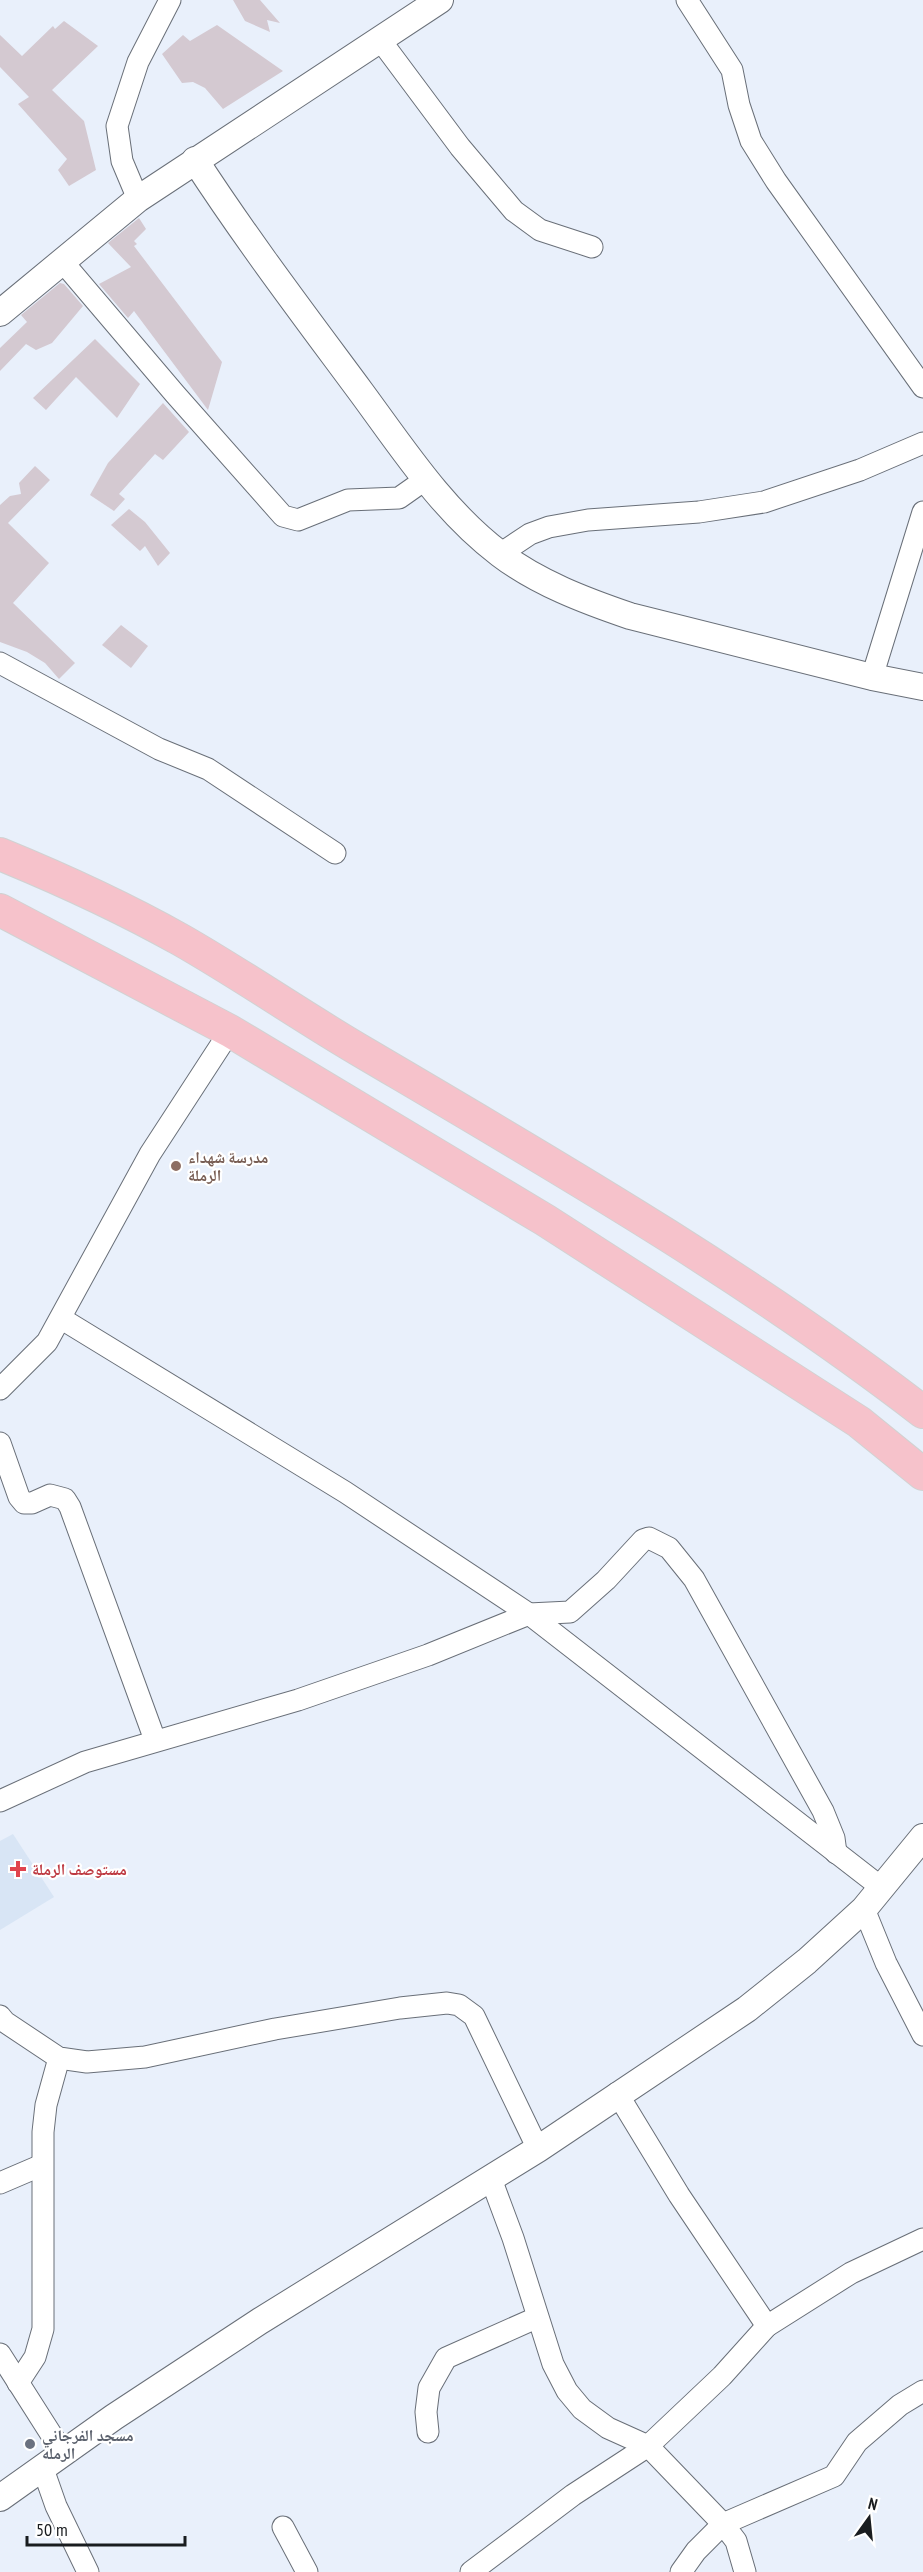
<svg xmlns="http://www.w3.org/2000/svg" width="923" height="2572" viewBox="0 0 923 2572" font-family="'PT Sans Narrow','Noto Naskh Arabic',sans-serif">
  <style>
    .built { fill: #d8e5f5 }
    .building { fill: #d4c9d1 }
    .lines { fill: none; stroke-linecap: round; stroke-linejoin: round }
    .minor-casing { stroke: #696f78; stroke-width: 23 }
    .tertiary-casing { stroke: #696f78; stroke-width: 28 }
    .primary-casing { stroke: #d1d2d2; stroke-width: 34 }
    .minor { stroke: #fff; stroke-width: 21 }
    .tertiary { stroke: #fff; stroke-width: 26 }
    .primary { stroke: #f6c2cb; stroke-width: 32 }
    .education-dot { fill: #8d6e63; stroke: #fff; stroke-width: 2 }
    .health-dot { fill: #e0444e; stroke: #fff; stroke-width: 2 }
    .worship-dot { fill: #6b7280; stroke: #fff; stroke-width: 2 }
    .labels { text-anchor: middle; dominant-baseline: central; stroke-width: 4.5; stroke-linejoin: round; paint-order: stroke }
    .education-label { font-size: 16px; font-weight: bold; fill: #785e54; stroke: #fff; text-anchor: start }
    .health-label { font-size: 16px; font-weight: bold; fill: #be3a42; stroke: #fff; text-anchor: start }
    .worship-label { font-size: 16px; font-weight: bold; fill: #5b616d; stroke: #fff; text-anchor: start }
  </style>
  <rect width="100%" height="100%" fill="#e9f0fb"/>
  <polygon class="built" points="13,1834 54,1897 0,1930 0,1841"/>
  <g class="building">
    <polygon points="233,0 260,0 280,23 267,20 270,32 245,21"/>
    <polygon points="64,21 98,46 52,90 84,121 96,170 69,186 58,170 67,159 18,104 29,97 0,67 0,35 22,56 53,26 55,29"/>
    <polygon points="217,25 283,71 223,109 205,88 193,82 182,83 162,54 183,35 190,41"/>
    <polygon points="139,218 146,229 134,241 137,244 134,246 222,362 208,410 134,311 128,318 99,284 131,267 108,243"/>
    <polygon points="60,283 64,284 83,306 52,343 36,350 26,344 0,371 0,348 27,322 21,315"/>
    <polygon points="95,339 140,384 117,418 76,377 46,410 33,398"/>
    <polygon points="163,403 189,432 163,460 155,454 119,494 125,499 114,511 90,495 108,463"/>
    <polygon points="35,466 50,480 8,523 49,563 13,603 75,663 59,679 45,663 27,652 0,642 0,505 10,496 21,494 19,483"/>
    <polygon points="129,509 145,522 170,553 158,566 145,546 140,551 111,525"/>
    <polygon points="121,625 148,646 131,668 102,645"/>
  </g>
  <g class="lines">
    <g class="minor-casing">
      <g id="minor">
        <polyline points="687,0 732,70 739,105 751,141 776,181 923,387"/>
        <polyline points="381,41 460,147 514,211 540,230 592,247"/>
        <polyline points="138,199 122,161 117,126 138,62 170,0"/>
        <polyline points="62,261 175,394 283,516 298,520 348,500 399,498 426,479"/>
        <polyline points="500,554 530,534 549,527 588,520 699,512 764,502 860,470 923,443"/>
        <polyline points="0,663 159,749 208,769 335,853"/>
        <polyline points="872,677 923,512"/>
        <polyline points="62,1319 345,1492 529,1614 882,1888"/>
        <polyline points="0,1389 47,1342 150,1154 230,1031"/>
        <polyline points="0,1443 19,1497 24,1503 32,1503 50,1495 65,1499 70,1507 155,1740"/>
        <polyline points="0,1801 85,1762 298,1700 428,1655 529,1614 570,1612 606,1580 643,1540 649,1538 669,1548 694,1579 823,1811 834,1838 836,1853"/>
        <polyline points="864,1909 886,1963 923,2035"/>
        <polyline points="0,2016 5,2022 59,2058 87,2062 145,2057 275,2029 400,2008 447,2003 459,2005 474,2016 538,2149"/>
        <polyline points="617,2093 679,2195 767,2326 851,2273 923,2239"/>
        <polyline points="491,2179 513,2238 553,2364 567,2391 582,2409 608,2428 648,2446 723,2524 736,2541 745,2572"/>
        <polyline points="0,2183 42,2165"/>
        <polyline points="0,2354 63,2453"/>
        <polyline points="18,2383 35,2357 43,2329 43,2132 46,2105 59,2058"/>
        <polyline points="428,2432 426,2412 429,2388 446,2358 536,2318"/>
        <polyline points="43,2469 56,2506 88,2572"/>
        <polyline points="283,2527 307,2572"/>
        <polyline points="471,2572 573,2495 648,2446 722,2376 767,2326"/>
        <polyline points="681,2572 696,2551 723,2524 834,2476 857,2442 900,2405 923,2391"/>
      </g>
    </g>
    <g class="tertiary-casing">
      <g id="tertiary">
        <path d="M 195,160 C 247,240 304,315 361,392 C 403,449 443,511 500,554 C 538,583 586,601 630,616 L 872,677 L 923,687"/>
        <polyline points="0,313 138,199 440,0"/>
        <polyline points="0,2498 114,2417 260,2321 538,2149 747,2009 807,1961 864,1909 923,1837"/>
      </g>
    </g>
    <g class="primary-casing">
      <g id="primary">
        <path d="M 0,854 C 61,879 124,908 181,940 C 244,976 304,1018 366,1054 C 556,1166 748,1277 923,1412"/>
        <polyline points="0,910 230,1031 545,1220 859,1422 923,1474"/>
      </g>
    </g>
    <use href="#minor" class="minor"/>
    <use href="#tertiary" class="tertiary"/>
    <use href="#primary" class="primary"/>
  </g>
  <circle class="education-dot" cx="176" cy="1166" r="6"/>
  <path class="health-dot" d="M15 1860h6v6h6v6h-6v6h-6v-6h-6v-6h6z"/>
  <circle class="worship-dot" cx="30" cy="2444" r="6"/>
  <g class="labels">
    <g class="education-label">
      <text x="188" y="1157">مدرسة شهداء<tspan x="188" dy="18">الرملة</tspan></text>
    </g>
    <g class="health-label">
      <text x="32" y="1869">مستوصف الرملة</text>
    </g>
    <g class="worship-label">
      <text x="42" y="2435">مسجد الفرجاني<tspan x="42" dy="18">الرمله</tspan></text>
    </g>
  </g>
  <g transform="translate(869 2518) rotate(15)" stroke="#ffffff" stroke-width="4.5" paint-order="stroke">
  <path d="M0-4.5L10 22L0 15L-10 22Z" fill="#191c1f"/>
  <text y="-9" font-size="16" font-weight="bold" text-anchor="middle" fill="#191c1f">N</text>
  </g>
  <path d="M27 2536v9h158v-9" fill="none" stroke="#191c1f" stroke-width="3"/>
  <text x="36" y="2536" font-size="18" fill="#191c1f" stroke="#ffffff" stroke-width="4.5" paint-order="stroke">50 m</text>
</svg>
